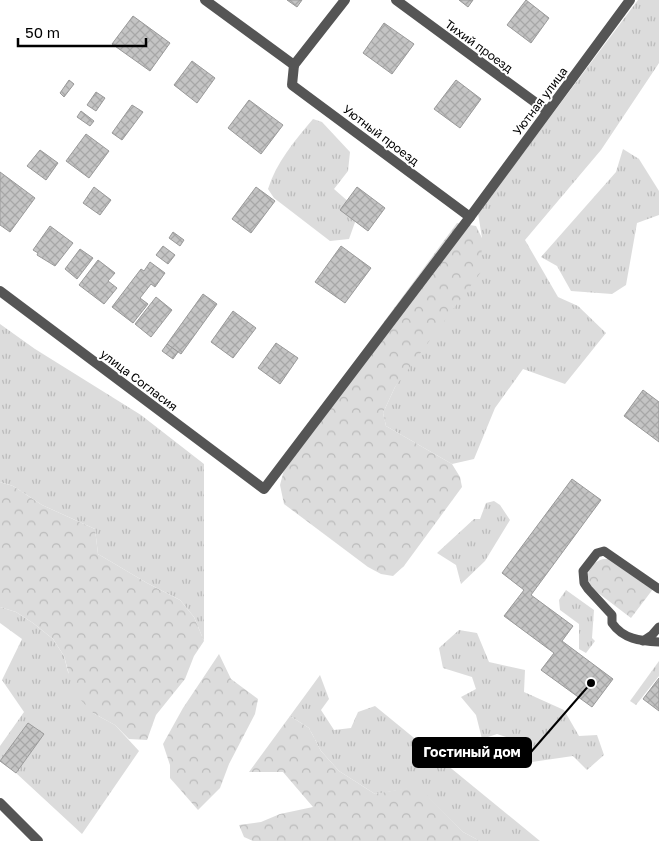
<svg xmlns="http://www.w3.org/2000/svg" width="659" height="841" viewBox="0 0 659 841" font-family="'Golos Text',sans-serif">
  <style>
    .grass { fill: url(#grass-tufts) }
    .forest { fill: url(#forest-crowns) }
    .building { fill: url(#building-cross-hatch); stroke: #999 }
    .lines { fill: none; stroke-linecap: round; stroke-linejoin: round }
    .service { stroke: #555; stroke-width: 9 }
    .minor { stroke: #555; stroke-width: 10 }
    .labels { text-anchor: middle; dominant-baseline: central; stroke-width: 4; stroke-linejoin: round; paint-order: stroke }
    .street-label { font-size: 12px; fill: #000; stroke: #fff }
    .leader { fill: none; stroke: #000; stroke-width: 2 }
    .callout-dot { fill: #000; stroke: #fff; stroke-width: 2 }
    .callout { fill: #000; stroke: #000; stroke-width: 2 }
    .callout-label { font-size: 14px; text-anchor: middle; font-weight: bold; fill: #fff }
  </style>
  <defs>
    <pattern id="grass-tufts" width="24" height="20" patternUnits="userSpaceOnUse" patternTransform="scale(1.25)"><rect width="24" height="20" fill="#dcdcdc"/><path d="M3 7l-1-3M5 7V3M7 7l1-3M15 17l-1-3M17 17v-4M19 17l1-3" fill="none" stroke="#bbb"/></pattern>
    <pattern id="forest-crowns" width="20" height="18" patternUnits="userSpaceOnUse" patternTransform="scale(1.25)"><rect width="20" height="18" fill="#dcdcdc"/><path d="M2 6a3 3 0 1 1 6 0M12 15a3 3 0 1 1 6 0" fill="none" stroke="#bbb"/></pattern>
    <pattern id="building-cross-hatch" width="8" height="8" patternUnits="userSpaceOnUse" patternTransform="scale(1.25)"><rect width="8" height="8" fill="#c4c4c4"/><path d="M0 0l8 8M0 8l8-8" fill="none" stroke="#a7a7a7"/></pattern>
  </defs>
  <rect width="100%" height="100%" fill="#fff"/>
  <g class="grass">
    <polygon points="638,0 659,0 659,63 601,150 525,240 558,297 578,306 606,333 565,384 523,369 495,408 474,459 452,464 386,426 383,413 395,387 482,238 478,213"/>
    <path d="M 313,119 L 322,122 L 350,152 L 348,171 L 334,189 L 359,211 L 349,239 L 330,241 L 274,198 L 268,189 C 276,163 295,140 313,119 Z"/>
    <polygon points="623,149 639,159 659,191 659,215 637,223 626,285 612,294 571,291 557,266 541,257 616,172"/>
    <polygon points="0,324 35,349 141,415 204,464 204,641 194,617 180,600 147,583 98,554 95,529 42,505 13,486 0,482"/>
    <polygon points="494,501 500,505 510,520 485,561 461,584 456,565 437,553 474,519 480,519 486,503"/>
    <polygon points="566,590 594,610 592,638 595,641 586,653 579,649 579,624 560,610 559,600"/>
    <polygon points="0,607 16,612 33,623 53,639 64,656 68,672 93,713 115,725 139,751 82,834 16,773 44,734 28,723 0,761 0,746 24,712 2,680 22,639 0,623"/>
    <polygon points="459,630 477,633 489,662 525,670 524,692 564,710 579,736 597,735 604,755 587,770 573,756 525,763 514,757 515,740 497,734 482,739 476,715 461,697 476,689 472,677 443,668 439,648"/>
    <polygon points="659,661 659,676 636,705 630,701"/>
    <polygon points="320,675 329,699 321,710 334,730 351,728 358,712 375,706 540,841 480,841 463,832 418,787 375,794 339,771 321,751 309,728 290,716"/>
  </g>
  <g class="forest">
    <polygon points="457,223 476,226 482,238 481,272 395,387 383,413 386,426 452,464 460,477 462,487 404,566 393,576 381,574 368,567 284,504 280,485 284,470 332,392"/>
    <polygon points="0,482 13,486 42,505 95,529 98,554 147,583 180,600 194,617 204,641 194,656 185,679 156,715 147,740 129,739 115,725 93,713 74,693 64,656 53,639 33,623 16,612 0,607"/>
    <path d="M 603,559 L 609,559 L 653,589 L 631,618 L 593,589 C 584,576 587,564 603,559 Z"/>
    <polygon points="219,654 231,679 258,699 255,714 229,764 220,788 198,810 170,778 170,765 163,744 183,708"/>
    <polygon points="290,716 309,728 321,751 339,771 375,794 418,786 463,832 480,841 253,841 244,837 239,825 261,822 280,814 313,807 283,772 249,772"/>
  </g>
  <g class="building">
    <polygon points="287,0 302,0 297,7"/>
    <polygon points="459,0 473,0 468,7"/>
    <polygon points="526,0 549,18 531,43 507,25"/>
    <polygon points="133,16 170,43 150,71 112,44"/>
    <polygon points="384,23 414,44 392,74 363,53"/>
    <polygon points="192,61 215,78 197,103 174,85"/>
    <polygon points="69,80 74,84 64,97 60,93"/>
    <polygon points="456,80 481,99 460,128 434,109"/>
    <polygon points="96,92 105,98 96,111 87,105"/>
    <polygon points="249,100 283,125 261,154 228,128"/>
    <polygon points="132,105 143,112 122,140 112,133"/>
    <polygon points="81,111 94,121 90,126 77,117"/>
    <polygon points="86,134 109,151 89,178 66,161"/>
    <polygon points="40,150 58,163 46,180 27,166"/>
    <polygon points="0,172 35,198 10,232 0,225"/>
    <polygon points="94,187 111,200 100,215 83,203"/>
    <polygon points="256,187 275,201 251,233 232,219"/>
    <polygon points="357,187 385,208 368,231 340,210"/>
    <polygon points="50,226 73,243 55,266 37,255 38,253 33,250"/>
    <polygon points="173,232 184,240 180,246 169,238"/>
    <polygon points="163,246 175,255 168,264 156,255"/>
    <polygon points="341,246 371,268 345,303 315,282"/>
    <polygon points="80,249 93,258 77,279 65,269"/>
    <polygon points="98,260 115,273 108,281 117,288 104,304 79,285"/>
    <polygon points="150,262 165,273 155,287 151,284 140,298 148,304 133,323 112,307 141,269 144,271"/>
    <polygon points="203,294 217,304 181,354 167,344"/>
    <polygon points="156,297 172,310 151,337 135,324"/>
    <polygon points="233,311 256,328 233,358 211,342"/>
    <polygon points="276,343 298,358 280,384 258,368"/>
    <polygon points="167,344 178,352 173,359 162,351"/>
    <polygon points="643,390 659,402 659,442 624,416"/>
    <polygon points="572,479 601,500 531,595 573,626 562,641 613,679 592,707 541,670 554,653 504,616 524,590 502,573"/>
    <polygon points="659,678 659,711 643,699"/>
    <polygon points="28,723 44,734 16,773 0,761"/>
  </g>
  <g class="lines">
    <g class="service">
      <path d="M 659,589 L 604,551 L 597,553 L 583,571 L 584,583 L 588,589 L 612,615 L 612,623 C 623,639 640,641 659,642"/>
      <polyline points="643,641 652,635 659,627"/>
    </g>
    <g class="minor">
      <polyline points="205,0 294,65"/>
      <polyline points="396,0 547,111"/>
      <polyline points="294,65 292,85 470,217"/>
      <polyline points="294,65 345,0"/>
      <polyline points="0,291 264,489 470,217 630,0"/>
      <polyline points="0,803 38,841"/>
    </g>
  </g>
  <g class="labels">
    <g class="street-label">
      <text transform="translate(479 46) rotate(36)">Тихий проезд</text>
      <text transform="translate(540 101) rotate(-53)">Уютная улица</text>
      <text transform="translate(381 135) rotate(37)">Уютный проезд</text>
      <text transform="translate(139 380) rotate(37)">улица Согласия</text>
    </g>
  </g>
  <path class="leader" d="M591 683L531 752"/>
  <circle class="callout-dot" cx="591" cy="683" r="5"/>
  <rect class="callout" x="413" y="738" width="118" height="29" rx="5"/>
  <g class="callout-label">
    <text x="472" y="757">Гостиный дом</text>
  </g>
  <path d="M18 38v8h128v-8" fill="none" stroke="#000000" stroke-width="2.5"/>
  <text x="25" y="38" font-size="15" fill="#000000" stroke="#ffffff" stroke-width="4" paint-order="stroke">50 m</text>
</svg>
